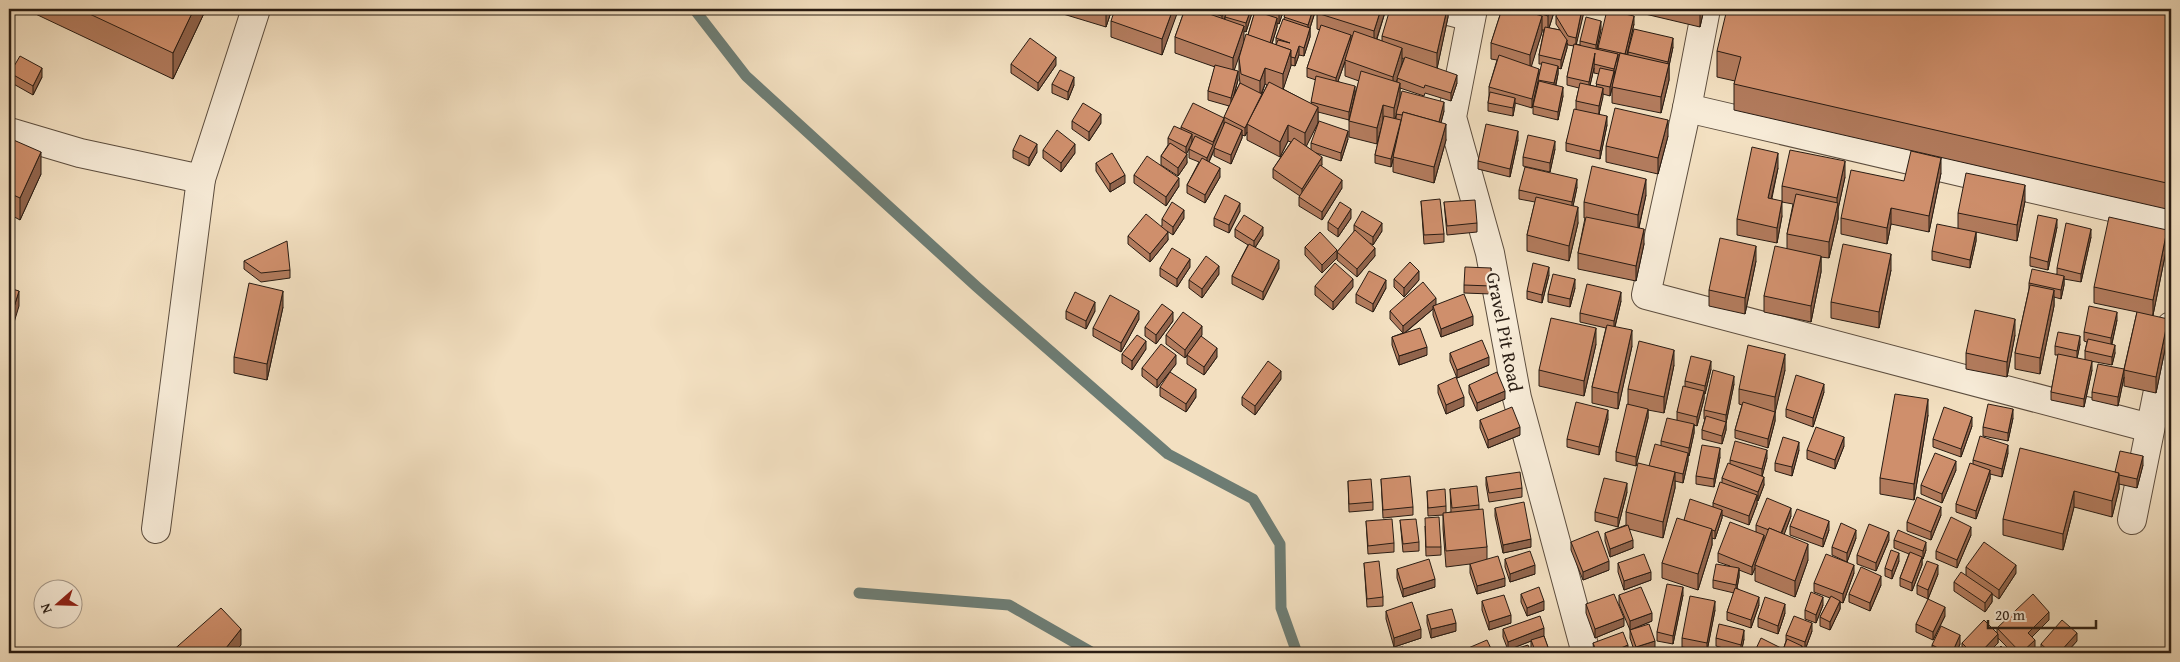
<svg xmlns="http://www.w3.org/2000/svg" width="2180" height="662" viewBox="0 0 2180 662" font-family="'Gentium Book Plus',serif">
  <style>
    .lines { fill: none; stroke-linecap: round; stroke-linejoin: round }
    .stream { stroke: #6d7d75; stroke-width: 11 }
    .minor-casing { stroke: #5c4d3e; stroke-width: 30 }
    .minor { stroke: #f7ebd7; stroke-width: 28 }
    .wall { fill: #b27b5d; stroke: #291c13; fill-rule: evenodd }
    .shaded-wall { fill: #91644c; stroke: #291c13 }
    .building { fill: #cf8f6c; stroke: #291c13 }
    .labels { text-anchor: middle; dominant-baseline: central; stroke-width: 4.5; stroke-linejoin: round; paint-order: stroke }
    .street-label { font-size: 19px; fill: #291c13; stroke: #f7ebd7 }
  </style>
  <rect width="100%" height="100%" fill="#f3e0c1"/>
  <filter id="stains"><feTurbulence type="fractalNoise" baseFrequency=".004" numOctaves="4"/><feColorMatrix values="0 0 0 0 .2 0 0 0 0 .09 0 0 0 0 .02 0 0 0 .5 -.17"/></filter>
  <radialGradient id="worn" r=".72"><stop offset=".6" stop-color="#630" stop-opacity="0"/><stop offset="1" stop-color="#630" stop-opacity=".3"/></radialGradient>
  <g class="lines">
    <g class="stream">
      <polyline points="694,9 746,76 977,287 1168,454 1253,499 1280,544 1281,608 1297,653"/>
      <polyline points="859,593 1009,605 1093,653"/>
    </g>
    <g class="minor-casing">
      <g id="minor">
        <polyline points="1441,9 1471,17"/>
        <polyline points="1473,9 1452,117 1490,253 1517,398 1586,653"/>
        <polyline points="1706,9 1687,108 1646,295 2150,428"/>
        <polyline points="1687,108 2171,221"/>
        <polyline points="9,132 80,153 201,179 256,9"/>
        <polyline points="2132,520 2171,326"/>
        <polyline points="156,529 201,179"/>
      </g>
    </g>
    <use href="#minor" class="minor"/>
  </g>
  <g class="wall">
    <polygon points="25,9 206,9 173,79"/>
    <polygon points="1050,9 1112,9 1106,27 1050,10"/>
    <polygon points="1178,9 1162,55 1111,37 1111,21"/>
    <path d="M 1185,9 L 1228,9 L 1224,19 L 1225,20 L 1225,17 L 1228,9 L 1284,9 L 1279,24 L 1277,23 L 1277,27 L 1272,44 L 1276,45 L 1276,38 L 1284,19 L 1287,9 L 1316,9 L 1310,28 L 1310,37 L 1304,56 L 1299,55 L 1295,66 L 1291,65 L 1283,89 L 1311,104 L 1316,80 L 1307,77 L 1307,68 L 1320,30 L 1317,29 L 1317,13 L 1318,9 L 1386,9 L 1377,39 L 1382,41 L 1382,36 L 1448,9 L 1448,17 L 1437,68 L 1457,83 L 1451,101 L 1425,93 L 1424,96 L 1400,88 L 1400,98 L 1395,119 L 1396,119 L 1396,114 L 1444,111 L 1441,123 L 1446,140 L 1434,183 L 1393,172 L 1393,159 L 1391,167 L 1375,163 L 1375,155 L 1383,121 L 1377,144 L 1349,137 L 1349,120 L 1318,112 L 1318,123 L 1306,146 L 1311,150 L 1311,143 L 1348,139 L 1341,161 L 1316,153 L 1322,165 L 1321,166 L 1342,188 L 1322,220 L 1299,206 L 1299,197 L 1300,196 L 1273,178 L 1273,169 L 1291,142 L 1288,141 L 1280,157 L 1247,140 L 1247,132 L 1245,136 L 1242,135 L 1242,138 L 1231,164 L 1214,156 L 1214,148 L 1216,143 L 1213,150 L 1213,153 L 1209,162 L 1220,177 L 1205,203 L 1187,193 L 1187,185 L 1199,162 L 1189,158 L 1189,149 L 1190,146 L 1186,154 L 1187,163 L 1178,176 L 1161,165 L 1161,156 L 1168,145 L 1168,138 L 1181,129 L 1181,127 L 1224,118 L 1229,106 L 1208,100 L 1208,91 L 1215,67 L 1175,53 L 1175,37 ZM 1252,13 L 1252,14 L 1254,15 L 1248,35 L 1239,58 L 1239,74 L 1240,83 L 1234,95 L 1238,80 L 1234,70 L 1244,31 L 1246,32 ZM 1402,58 L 1404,59 L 1397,78 L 1397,82 L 1396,82 L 1402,63 ZM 1345,62 L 1345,76 L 1359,81 L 1355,94 L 1338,81 ZM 1265,84 L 1267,85 L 1262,96 L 1262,94 Z"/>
    <path d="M 1502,9 L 1555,9 L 1549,28 L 1560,30 L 1556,24 L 1556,16 L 1584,9 L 1576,44 L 1580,45 L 1580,41 L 1601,29 L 1597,49 L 1598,50 L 1598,48 L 1634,24 L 1627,54 L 1628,55 L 1628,52 L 1673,47 L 1669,66 L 1669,80 L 1661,113 L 1612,103 L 1612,88 L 1610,96 L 1603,94 L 1599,114 L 1607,125 L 1600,159 L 1566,151 L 1566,143 L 1576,109 L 1576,101 L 1579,88 L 1567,85 L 1567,77 L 1574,46 L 1568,45 L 1567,43 L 1567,48 L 1561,69 L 1558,68 L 1558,74 L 1556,85 L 1563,96 L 1558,120 L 1533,114 L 1533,106 L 1538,84 L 1538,80 L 1532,108 L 1515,103 L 1513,116 L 1488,111 L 1488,103 L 1489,96 L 1489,87 L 1497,60 L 1491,59 L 1491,43 ZM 1542,30 L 1544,30 L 1539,55 L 1539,64 L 1542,64 L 1539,77 L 1531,66 L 1542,32 ZM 1594,68 L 1594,73 L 1599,74 L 1596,87 L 1590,85 Z"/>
    <polygon points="1624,9 1704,9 1700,27"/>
    <polygon points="2171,9 2171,210 1734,110 1734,84 1735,81 1717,77 1717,51"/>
    <polygon points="1011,64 1056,65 1038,91 1011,73"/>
    <polygon points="10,73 42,77 33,95 10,82"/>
    <polygon points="1052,84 1074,85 1068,100 1052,93"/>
    <polygon points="1072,121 1101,123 1089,141 1072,129"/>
    <polygon points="1668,136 1658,174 1606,162 1606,146"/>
    <polygon points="9,138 41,174 20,220 9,214"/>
    <polygon points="1518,140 1510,177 1478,169 1478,161"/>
    <polygon points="1555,149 1550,172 1523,166 1523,157"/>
    <polygon points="1013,150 1037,152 1029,166 1013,158"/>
    <polygon points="1043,150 1075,153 1061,172 1043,158"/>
    <polygon points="1096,163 1125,183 1110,192 1096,171"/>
    <polygon points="1778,168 1772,198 1782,216 1777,243 1737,235 1737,219"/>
    <polygon points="1941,173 1929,232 1891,224 1887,244 1841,234 1841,218"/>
    <polygon points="1134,175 1179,186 1166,206 1134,183"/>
    <polygon points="1845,177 1838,209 1838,219 1829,258 1821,257 1821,272 1811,322 1764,312 1764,296 1787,249 1787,234 1793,204 1782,202 1782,186"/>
    <polygon points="1577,187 1573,206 1578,223 1569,261 1527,251 1527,235 1535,202 1519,199 1519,190"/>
    <polygon points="1646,195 1639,228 1644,244 1636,281 1578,269 1578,253 1585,218 1584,218 1584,202"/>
    <polygon points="1421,201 1444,234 1444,242 1424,244"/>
    <polygon points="2025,201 2017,241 1976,232 1976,241 1970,268 1932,260 1932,251 1958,228 1958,213"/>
    <polygon points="1444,202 1477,223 1477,232 1447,235"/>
    <polygon points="1240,211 1229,233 1214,226 1214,218"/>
    <polygon points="1184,218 1173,235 1167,231 1168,240 1150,262 1128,244 1128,236 1162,226 1162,219"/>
    <polygon points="1351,218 1338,237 1328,230 1328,222"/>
    <polygon points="1354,225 1382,231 1373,245 1370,243 1375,256 1357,277 1337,260 1337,252 1354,232"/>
    <polygon points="2057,227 2048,270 2030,266 2030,257"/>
    <polygon points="1235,229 1263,235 1255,248 1279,268 1263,300 1232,284 1232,276 1248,245 1235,237"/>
    <polygon points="2091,237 2081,282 2064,279 2064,285 2061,299 2054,297 2054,306 2040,374 2015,369 2015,353 2029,289 2029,283 2057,274 2057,268"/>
    <polygon points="2167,246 2153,315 2168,335 2156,393 2124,386 2124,377 2118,406 2092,400 2092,392 2124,369 2137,312 2094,303 2094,287"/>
    <polygon points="1305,247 1337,258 1322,273 1305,255"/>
    <polygon points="244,261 290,270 290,278 261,282 244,269"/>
    <polygon points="1756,261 1745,314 1709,306 1709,290"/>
    <polygon points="1190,267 1177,287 1160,276 1160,268"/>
    <polygon points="1491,268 1491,294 1464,293 1464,285"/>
    <polygon points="1891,270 1879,328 1831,318 1831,302"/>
    <polygon points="1219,274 1202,298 1189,288 1189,280"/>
    <polygon points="1549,275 1542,303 1527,299 1527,291"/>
    <polygon points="1394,279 1419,280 1404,297 1394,287"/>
    <polygon points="1315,286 1353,287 1333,310 1315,295"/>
    <polygon points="1386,288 1373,312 1356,303 1356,294"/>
    <polygon points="1575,288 1570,307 1548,302 1548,294"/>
    <polygon points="1621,301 1615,327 1632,346 1618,409 1592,403 1592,387 1606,328 1580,322 1580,313"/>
    <polygon points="1436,305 1473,325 1441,337 1433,315 1433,309 1405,333 1427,355 1399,365 1392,345 1392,337 1403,333 1390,319 1390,311"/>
    <polygon points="283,307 267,380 234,373 234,357"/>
    <polygon points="1066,311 1095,311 1086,329 1066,319"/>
    <polygon points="1139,319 1121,352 1093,336 1093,328"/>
    <polygon points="2117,320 2112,344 2115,353 2112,365 2085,360 2085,351 2087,342 2084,341 2084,332"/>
    <polygon points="1173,321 1156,344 1145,336 1145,327"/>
    <polygon points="1166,335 1202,335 1201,336 1217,357 1204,375 1187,364 1187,355 1185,358 1166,344"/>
    <polygon points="2015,335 2007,377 1966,369 1966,353"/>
    <polygon points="1596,344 1584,396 1539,386 1539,370"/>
    <polygon points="2080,344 2077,358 2092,370 2084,407 2051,400 2051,392 2058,355 2055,355 2055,346"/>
    <polygon points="1146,349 1132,370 1122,363 1122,354"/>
    <polygon points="1450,353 1489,365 1457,378 1450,361"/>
    <polygon points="1176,364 1157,388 1142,376 1142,368"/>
    <polygon points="1674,365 1664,413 1648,410 1648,418 1636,466 1616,461 1616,452 1628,405 1628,389"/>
    <polygon points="1711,369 1705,394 1704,394 1704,399 1697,426 1694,425 1694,433 1689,456 1688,456 1688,461 1683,483 1675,481 1675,488 1663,538 1629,529 1633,548 1610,557 1605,541 1605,533 1626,525 1626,512 1649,466 1661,446 1661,441 1677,420 1677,412 1685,386 1685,381"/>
    <polygon points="1785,370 1775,412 1775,421 1768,448 1735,438 1735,430 1742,405 1739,404 1739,389"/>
    <polygon points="1281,379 1255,415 1242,405 1242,397"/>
    <polygon points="1734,384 1726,423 1726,430 1722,444 1702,439 1702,430 1705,419 1704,419 1704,410"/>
    <polygon points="1438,385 1464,406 1446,414 1438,393"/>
    <polygon points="1469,385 1505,399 1477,411 1469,393"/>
    <polygon points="1160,387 1196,397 1186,412 1160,396"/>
    <polygon points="1824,392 1813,427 1786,417 1786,409"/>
    <polygon points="1928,415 1914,500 1880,494 1880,478"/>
    <polygon points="2013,418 2008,441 1983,436 1983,427"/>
    <polygon points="1608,419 1599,455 1567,447 1567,439"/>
    <polygon points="1480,420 1520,435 1488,448 1480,428"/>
    <polygon points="1972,426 1961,457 1933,447 1933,439"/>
    <polygon points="1844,446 1835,469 1807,459 1807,450"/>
    <polygon points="1799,450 1792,476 1775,471 1775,463"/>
    <polygon points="2008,453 2002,477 1990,474 1990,479 1976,519 1956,512 1956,504 1973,464 1973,460"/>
    <polygon points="1720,457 1714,487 1696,484 1696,476"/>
    <polygon points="1767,458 1762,476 1764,485 1758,501 1757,500 1757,504 1749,525 1722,515 1722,518 1715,539 1712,538 1712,545 1698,590 1662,578 1662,563 1684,520 1713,507 1713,503 1722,482 1722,478 1730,464 1730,460"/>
    <polygon points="2143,465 2137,488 2119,484 2119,489 2112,517 2074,507 2063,550 2003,535 2003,519 2115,472"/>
    <polygon points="1956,470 1942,503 1921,494 1921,485"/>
    <polygon points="1486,477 1522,488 1522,497 1489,502 1486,485"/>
    <polygon points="1381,479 1413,507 1413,515 1383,518"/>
    <polygon points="1348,481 1373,502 1373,510 1349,512"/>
    <polygon points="1450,489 1479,505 1479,510 1487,547 1487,559 1505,586 1477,594 1470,573 1470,564 1446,567 1443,529 1443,515 1428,516 1427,491 1446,506 1446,513 1451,512"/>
    <polygon points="1627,492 1618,527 1595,521 1595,512"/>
    <polygon points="1495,508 1531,547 1503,553 1495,516"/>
    <polygon points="1941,515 1931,540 1907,531 1907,522"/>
    <polygon points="1791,516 1784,534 1808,560 1795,597 1755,581 1755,568 1752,575 1739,570 1739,577 1737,588 1759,605 1751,628 1727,620 1727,612 1734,593 1713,588 1713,580 1730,566 1718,562 1718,553 1756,532 1756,525"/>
    <polygon points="1400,520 1419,542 1419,551 1403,552"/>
    <polygon points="1366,521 1394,543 1394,552 1368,554"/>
    <polygon points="1425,526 1441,547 1441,555 1426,556"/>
    <polygon points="1790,526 1829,530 1823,547 1790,535"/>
    <polygon points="1971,535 1957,568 1936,559 1936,551"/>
    <polygon points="1856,538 1847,562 1832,555 1832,547"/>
    <polygon points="1889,540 1876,571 1857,564 1857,555"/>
    <polygon points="1894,540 1926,550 1923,559 1922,559 1922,565 1912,591 1900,586 1900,578 1909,554 1894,548"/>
    <polygon points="1571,542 1609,570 1583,580 1571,550"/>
    <polygon points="1505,559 1535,574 1510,582 1505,567"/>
    <polygon points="1899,561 1892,579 1885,576 1885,568"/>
    <polygon points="1364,563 1383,597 1383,606 1367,607"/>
    <polygon points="1618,563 1651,580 1624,590 1618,572"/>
    <polygon points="1966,567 2016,573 1999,599 1992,594 1992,602 1985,612 1954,591 1954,582 1966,576"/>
    <polygon points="1397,569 1435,587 1403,597 1397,578"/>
    <polygon points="1854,573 1843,603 1840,602 1840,609 1830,630 1820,626 1820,617 1830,598 1814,592 1814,583"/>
    <polygon points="1938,574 1928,599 1917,594 1917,585"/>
    <polygon points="1881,585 1870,611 1849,602 1849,594"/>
    <polygon points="1521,594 1544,610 1527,616 1521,602"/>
    <polygon points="1619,595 1652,621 1630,630 1619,604"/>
    <polygon points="1683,595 1673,644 1657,641 1657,632"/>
    <polygon points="1482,601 1511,623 1489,630 1482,610"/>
    <polygon points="1586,604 1624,626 1595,638 1586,613"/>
    <polygon points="1823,605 1816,623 1805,619 1805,610"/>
    <polygon points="1715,610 1707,651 1682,647 1682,638"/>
    <polygon points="1386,611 1421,638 1394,647 1386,619"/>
    <polygon points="1785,613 1778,634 1758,627 1758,618"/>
    <polygon points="1427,615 1456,631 1431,638 1427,623"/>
    <polygon points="1945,616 1933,640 1916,632 1916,624"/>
    <polygon points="2049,620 2032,637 2035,649 2030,653 2013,653 1998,638 1998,643 1988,653 1964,653 1962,652 1962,643 1997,633 1997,628"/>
    <polygon points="1503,629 1544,636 1550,653 1533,653 1531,649 1531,641 1508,650 1503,637"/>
    <polygon points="1630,630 1655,649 1642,653 1635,653 1630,638"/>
    <polygon points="1812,631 1805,650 1802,649 1802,653 1782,653 1786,641 1786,635"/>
    <polygon points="1716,638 1744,639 1741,653 1716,646"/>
    <polygon points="2077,641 2066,653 2042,653 2041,652 2041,644"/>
    <polygon points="1593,643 1628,653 1594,653"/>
    <polygon points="1960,644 1956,653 1932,653 1932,645"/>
  </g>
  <g class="shaded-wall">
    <polygon points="194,9 206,9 173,79 173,53"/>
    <polygon points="1107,9 1112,9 1106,27 1106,11"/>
    <polygon points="1173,9 1178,9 1178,11 1162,55 1162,39"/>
    <polygon points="1225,9 1228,9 1222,25 1222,16"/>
    <polygon points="1251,9 1252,9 1252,13 1246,32 1246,23"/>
    <polygon points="1279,9 1284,9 1279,24"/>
    <polygon points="1313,9 1316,9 1308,34 1308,25"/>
    <polygon points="1381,9 1386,9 1374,47 1374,31"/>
    <polygon points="1447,9 1448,9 1448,17 1437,69 1437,53"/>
    <polygon points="1550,9 1555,9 1548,31 1548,16"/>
    <polygon points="1582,9 1584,9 1584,12 1576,46 1576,38"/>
    <polygon points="1700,9 1704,9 1700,27"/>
    <polygon points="1542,16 1542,32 1530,71 1530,55"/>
    <polygon points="1634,16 1634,24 1625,63 1625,54"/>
    <polygon points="1277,18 1277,27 1269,53 1269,44"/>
    <polygon points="1601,21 1601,29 1596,53 1596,45"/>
    <polygon points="1244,26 1244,42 1233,74 1233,58"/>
    <polygon points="1310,28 1310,37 1304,56 1304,48"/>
    <polygon points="1351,35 1351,44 1336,87 1336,78"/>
    <polygon points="1673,38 1673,47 1669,66 1669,80 1661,113 1661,97 1668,68 1668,62"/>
    <polygon points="1567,40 1567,48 1561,69 1561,60"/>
    <polygon points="1299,46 1299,55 1295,66 1295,58"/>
    <polygon points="1402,48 1402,63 1393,93 1393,77"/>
    <polygon points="1291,50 1291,66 1283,90 1283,74"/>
    <polygon points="1595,53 1594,68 1589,90 1589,82"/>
    <polygon points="1618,54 1618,63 1614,77 1614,69"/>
    <polygon points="1056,57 1056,65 1038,91 1038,83"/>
    <polygon points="1558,66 1558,74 1554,92 1554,83"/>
    <polygon points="42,68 42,77 33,95 33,86"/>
    <polygon points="1265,68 1265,84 1261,94 1262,94 1262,102 1247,124 1247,132 1245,136 1245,128 1260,96 1260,81"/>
    <polygon points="1539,69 1539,77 1532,108 1532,99"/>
    <polygon points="1238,71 1238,80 1231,106 1231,98"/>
    <polygon points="1614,71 1614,80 1610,96 1610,87"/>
    <polygon points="1457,75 1457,83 1451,101 1451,93"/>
    <polygon points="1074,77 1074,85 1068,100 1068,92"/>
    <polygon points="1400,83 1400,98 1394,124 1394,108"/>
    <polygon points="1355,86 1355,94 1349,120 1349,112"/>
    <polygon points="1563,87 1563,96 1558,120 1558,112"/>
    <polygon points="1603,88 1603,97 1599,114 1599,106"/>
    <polygon points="1515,98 1515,106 1513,116 1513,108"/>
    <polygon points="1444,102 1444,111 1438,133 1438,125"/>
    <polygon points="1383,105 1383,121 1377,144 1377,128"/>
    <polygon points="1318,107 1318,123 1305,149 1305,133"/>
    <polygon points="1101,114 1101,123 1089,141 1089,132"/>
    <polygon points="1607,116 1607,125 1600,159 1600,151"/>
    <polygon points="1224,118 1224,126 1207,166 1207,158"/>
    <polygon points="1401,120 1393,159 1391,167 1391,159"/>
    <polygon points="1668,120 1668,136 1658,174 1658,158"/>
    <polygon points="1446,124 1446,140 1434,183 1434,167"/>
    <polygon points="1288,125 1288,141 1280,157 1280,142"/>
    <polygon points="1242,130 1242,138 1231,164 1231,155"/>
    <polygon points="1348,131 1348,139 1341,161 1341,153"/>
    <polygon points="1518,131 1518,140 1510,177 1510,169"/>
    <polygon points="1192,134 1192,143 1186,155 1186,147"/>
    <polygon points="1555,141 1555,149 1550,172 1550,163"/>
    <polygon points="1037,144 1037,152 1029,166 1029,158"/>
    <polygon points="1075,144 1075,153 1061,172 1061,163"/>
    <polygon points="41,152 41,174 20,220 20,198"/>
    <polygon points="1778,153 1778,168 1768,213 1768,198"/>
    <polygon points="1187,154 1187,163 1178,176 1178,168"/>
    <polygon points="1322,157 1322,165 1302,197 1302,189"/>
    <polygon points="1941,158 1941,173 1929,232 1929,216"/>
    <polygon points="1845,161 1845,177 1838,209 1838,219 1829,258 1829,242 1837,207 1837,198"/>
    <polygon points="1220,168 1220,177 1205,203 1205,195"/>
    <polygon points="1125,175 1125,183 1110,192 1110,184"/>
    <polygon points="1179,178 1179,186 1166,206 1166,197"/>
    <polygon points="1577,179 1577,187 1572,211 1572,202"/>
    <polygon points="1646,179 1646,195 1638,231 1638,215"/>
    <polygon points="1342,180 1342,188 1322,220 1322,212"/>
    <polygon points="2025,185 2025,201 2017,241 2017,225"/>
    <polygon points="1782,201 1782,216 1777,243 1777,228"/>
    <polygon points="1240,203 1240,211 1229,233 1229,225"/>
    <polygon points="1578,207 1578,223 1569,261 1569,246"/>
    <polygon points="1891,208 1891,224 1887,244 1887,228"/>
    <polygon points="1351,209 1351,218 1338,237 1338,229"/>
    <polygon points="1184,210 1184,218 1173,235 1173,227"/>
    <polygon points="2057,219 2057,227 2048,270 2048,262"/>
    <polygon points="1382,223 1382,231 1373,245 1373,237"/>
    <polygon points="1263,227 1263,235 1254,249 1254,241"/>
    <polygon points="1644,229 1644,244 1636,281 1636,266"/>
    <polygon points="2091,229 2091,237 2081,282 2081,274"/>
    <polygon points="2167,230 2167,246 2153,315 2153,300"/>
    <polygon points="1168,232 1168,240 1150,262 1150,254"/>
    <polygon points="1976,232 1976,241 1970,268 1970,260"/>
    <polygon points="1756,246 1756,261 1745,314 1745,298"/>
    <polygon points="1375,248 1375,256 1357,277 1357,269"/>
    <polygon points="1337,250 1337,258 1322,273 1322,265"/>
    <polygon points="1891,254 1891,270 1879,328 1879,312"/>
    <polygon points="1821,256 1821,272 1811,322 1811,306"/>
    <polygon points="1190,259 1190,267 1177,287 1177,279"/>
    <polygon points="1279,260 1279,268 1263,300 1263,292"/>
    <polygon points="1219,266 1219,274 1202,298 1202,289"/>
    <polygon points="1549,267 1549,275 1542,303 1542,295"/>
    <polygon points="1419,271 1419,280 1404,297 1404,288"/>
    <polygon points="2064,276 2064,285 2061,299 2061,290"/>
    <polygon points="1353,279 1353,287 1333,310 1333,302"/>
    <polygon points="1575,279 1575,288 1570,307 1570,299"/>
    <polygon points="1386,280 1386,288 1373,312 1373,304"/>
    <polygon points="2054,290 2054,306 2040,374 2040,358"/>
    <polygon points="19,291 19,306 9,339 9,323"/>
    <polygon points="283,291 283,307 267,380 267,364"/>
    <polygon points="1621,292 1621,301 1614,330 1614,321"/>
    <polygon points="1436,298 1436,306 1433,306 1433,309 1403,334 1403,326"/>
    <polygon points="1095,302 1095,311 1086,329 1086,321"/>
    <polygon points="1139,311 1139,319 1121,352 1121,343"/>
    <polygon points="1173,312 1173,321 1156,344 1156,335"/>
    <polygon points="2117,312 2117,320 2111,347 2111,338"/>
    <polygon points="1473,316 1473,325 1441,337 1441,329"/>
    <polygon points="2015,319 2015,335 2007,377 2007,362"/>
    <polygon points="2168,319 2168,335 2156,393 2156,377"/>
    <polygon points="1202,326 1202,335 1185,358 1185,350"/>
    <polygon points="1596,328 1596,344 1584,396 1584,381"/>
    <polygon points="1632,330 1632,346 1618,409 1618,393"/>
    <polygon points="2080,336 2080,344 2077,359 2077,351"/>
    <polygon points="1146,341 1146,349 1132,370 1132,361"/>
    <polygon points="2115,345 2115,353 2112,365 2112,357"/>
    <polygon points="1427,347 1427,355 1399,365 1399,356"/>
    <polygon points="1217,348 1217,357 1204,375 1204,367"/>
    <polygon points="1674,350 1674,365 1664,413 1664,397"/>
    <polygon points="1785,354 1785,370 1775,413 1775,397"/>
    <polygon points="1176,355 1176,364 1157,388 1157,380"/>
    <polygon points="1489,357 1489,365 1457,378 1457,370"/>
    <polygon points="1711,361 1711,369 1705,394 1705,386"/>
    <polygon points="2092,361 2092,370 2084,407 2084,399"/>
    <polygon points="2124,369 2124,377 2118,406 2118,397"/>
    <polygon points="1281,371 1281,379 1255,415 1255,406"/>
    <polygon points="1734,376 1734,384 1726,423 1726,415"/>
    <polygon points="1824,384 1824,392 1813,427 1813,418"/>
    <polygon points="1196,389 1196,397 1186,412 1186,404"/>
    <polygon points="1505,391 1505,399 1477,411 1477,403"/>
    <polygon points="1704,391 1704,399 1697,426 1697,417"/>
    <polygon points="1464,397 1464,406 1446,414 1446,405"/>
    <polygon points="1928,399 1928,415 1914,500 1914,484"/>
    <polygon points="1648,409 1648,418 1636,466 1636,457"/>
    <polygon points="2013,409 2013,418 2008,441 2008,433"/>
    <polygon points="1608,410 1608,419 1599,455 1599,447"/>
    <polygon points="1775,412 1775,421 1768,448 1768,439"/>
    <polygon points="1972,417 1972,426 1961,457 1961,449"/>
    <polygon points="1726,422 1726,430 1722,444 1722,436"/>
    <polygon points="1694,424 1694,433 1689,456 1689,448"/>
    <polygon points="1520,427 1520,435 1488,448 1488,440"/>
    <polygon points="1844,437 1844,446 1835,469 1835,460"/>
    <polygon points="1799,442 1799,450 1792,476 1792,467"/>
    <polygon points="2008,445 2008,453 2002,477 2002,469"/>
    <polygon points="1720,448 1720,457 1714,487 1714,479"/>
    <polygon points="1767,450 1767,458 1762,477 1762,469"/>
    <polygon points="1688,453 1688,461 1683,483 1683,474"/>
    <polygon points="2143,456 2143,465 2137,488 2137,479"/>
    <polygon points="1956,461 1956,470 1942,503 1942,494"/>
    <polygon points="1990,470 1990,479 1976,519 1976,511"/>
    <polygon points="1675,472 1675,488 1663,538 1663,522"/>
    <polygon points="2119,473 2119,489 2112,517 2112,501"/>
    <polygon points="1764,477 1764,485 1758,501 1758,492"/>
    <polygon points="1627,483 1627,492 1618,527 1618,518"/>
    <polygon points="2074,491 2074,507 2063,550 2063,534"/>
    <polygon points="1757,495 1757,504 1749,525 1749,516"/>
    <polygon points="1941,507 1941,515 1931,540 1931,532"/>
    <polygon points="1791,508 1791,516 1781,543 1781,535"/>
    <polygon points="1722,510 1722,518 1715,539 1715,531"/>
    <polygon points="1829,521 1829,530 1823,547 1823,539"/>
    <polygon points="1971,527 1971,535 1957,568 1957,560"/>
    <polygon points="1712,529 1712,545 1698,590 1698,574"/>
    <polygon points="1856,530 1856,538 1847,562 1847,553"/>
    <polygon points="1889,532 1889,540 1876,571 1876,563"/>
    <polygon points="1764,535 1764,544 1755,565 1755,568 1752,575 1752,567"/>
    <polygon points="1531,539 1531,547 1503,553 1503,545"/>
    <polygon points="1633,540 1633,548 1610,557 1610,549"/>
    <polygon points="1926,542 1926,550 1923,559 1923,551"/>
    <polygon points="1808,544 1808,560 1795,597 1795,581"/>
    <polygon points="1899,553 1899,561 1892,579 1892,571"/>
    <polygon points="1922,557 1922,565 1912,591 1912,583"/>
    <polygon points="1609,561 1609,570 1583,580 1583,572"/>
    <polygon points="1535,565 1535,574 1510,582 1510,574"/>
    <polygon points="1854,565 1854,573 1843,603 1843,594"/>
    <polygon points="1938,565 1938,574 1928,599 1928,590"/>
    <polygon points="2016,565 2016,573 1999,599 1999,590"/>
    <polygon points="1739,568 1739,577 1736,593 1736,585"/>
    <polygon points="1651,572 1651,580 1624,590 1624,581"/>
    <polygon points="1881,576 1881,585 1870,611 1870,603"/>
    <polygon points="1505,578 1505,586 1477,594 1477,586"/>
    <polygon points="1435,579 1435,587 1403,597 1403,589"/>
    <polygon points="1683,587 1683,595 1673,644 1673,636"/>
    <polygon points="1992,593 1992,602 1985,612 1985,603"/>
    <polygon points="1759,597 1759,605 1751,628 1751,620"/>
    <polygon points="1823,597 1823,605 1816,623 1816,615"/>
    <polygon points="1544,601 1544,610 1527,616 1527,608"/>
    <polygon points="1715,601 1715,610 1707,651 1707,643"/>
    <polygon points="1840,601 1840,609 1830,630 1830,622"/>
    <polygon points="1785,604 1785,613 1778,634 1778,626"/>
    <polygon points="1945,607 1945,616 1933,640 1933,632"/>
    <polygon points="2049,612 2049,620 2028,641 2028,633"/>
    <polygon points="1652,613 1652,621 1630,630 1630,621"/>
    <polygon points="1511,615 1511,623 1489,630 1489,622"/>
    <polygon points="1624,618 1624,626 1595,638 1595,629"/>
    <polygon points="1456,623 1456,631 1431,638 1431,629"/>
    <polygon points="1812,623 1812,631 1805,650 1805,642"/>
    <polygon points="1544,628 1544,636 1508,650 1508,642"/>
    <polygon points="241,629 241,645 234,653 222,653"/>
    <polygon points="1421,629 1421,638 1394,647 1394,638"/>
    <polygon points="1744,630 1744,639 1741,653 1741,645"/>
    <polygon points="2077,633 2077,641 2066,653 2059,653"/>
    <polygon points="1998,634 1998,643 1988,653 1980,653"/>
    <polygon points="1960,635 1960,644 1956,653 1952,653"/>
    <polygon points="2035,640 2035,649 2030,653 2021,653"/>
    <polygon points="1655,641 1655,649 1642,653 1636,653 1636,647"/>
    <polygon points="1628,645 1628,653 1609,653"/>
    <polygon points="1802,646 1802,653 1798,653"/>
  </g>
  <g class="building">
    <polygon points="79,9 194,9 173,53"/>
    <polygon points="1098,9 1107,9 1106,11"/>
    <polygon points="1115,9 1173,9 1162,39 1111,21"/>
    <polygon points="1185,9 1195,9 1244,26 1233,58 1175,37"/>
    <polygon points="1198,9 1225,9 1222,16"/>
    <polygon points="1228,9 1251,9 1246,23 1225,17"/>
    <polygon points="1287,9 1313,9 1308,25 1284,17"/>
    <polygon points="1318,9 1381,9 1374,31 1317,13"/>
    <polygon points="1390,9 1447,9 1437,53 1382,36"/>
    <polygon points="1502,9 1517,9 1542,16 1530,55 1491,43"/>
    <polygon points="1526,9 1550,9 1548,16"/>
    <polygon points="1558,9 1582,9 1576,38 1568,36 1556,16"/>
    <polygon points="1727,9 2171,9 2171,184 1734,84 1741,57 1717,51"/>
    <polygon points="1607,10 1634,16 1625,54 1598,48"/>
    <polygon points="1255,11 1277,18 1270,43 1248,35"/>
    <polygon points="1586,17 1601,21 1596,45 1580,41"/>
    <polygon points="1283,19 1310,28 1304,48 1299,46 1295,58 1291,57 1291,50 1276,45 1278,40 1290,43 1276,38"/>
    <polygon points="1321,25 1351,35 1336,78 1307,68"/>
    <polygon points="1545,27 1560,30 1567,40 1561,60 1539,55"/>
    <polygon points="1634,29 1673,38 1668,62 1628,52"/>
    <polygon points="1354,31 1402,48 1393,77 1345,60"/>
    <polygon points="1246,34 1291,50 1283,74 1265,68 1260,81 1241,74 1239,58"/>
    <polygon points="1030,38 1056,57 1038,83 1011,64"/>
    <polygon points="1574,44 1618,54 1614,69 1594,64 1595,53 1589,82 1567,77"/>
    <polygon points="1620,53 1669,64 1661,97 1612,87"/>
    <polygon points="1499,55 1539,69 1532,99 1489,87"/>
    <polygon points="20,56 42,68 33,86 10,73"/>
    <polygon points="1405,57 1457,75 1451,93 1425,85 1424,88 1397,78"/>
    <polygon points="1542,62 1558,66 1554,83 1538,80"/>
    <polygon points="1215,65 1238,71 1231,98 1208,91"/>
    <polygon points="1600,68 1614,71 1610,87 1596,84"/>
    <polygon points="1060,70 1074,77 1068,92 1052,84"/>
    <polygon points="1361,71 1400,83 1394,108 1383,105 1377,128 1349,121"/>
    <polygon points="1316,76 1355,86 1349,112 1311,102"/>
    <polygon points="1539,81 1563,87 1558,112 1533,106"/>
    <polygon points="1269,82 1318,107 1305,133 1288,125 1280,142 1247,124"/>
    <polygon points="1240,83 1262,94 1245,128 1224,117"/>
    <polygon points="1580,83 1603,88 1599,106 1576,101"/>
    <polygon points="1402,91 1444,102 1439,122 1403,112 1402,115 1396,114"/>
    <polygon points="1490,92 1515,98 1513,108 1488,103"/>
    <polygon points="1083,103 1101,114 1089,132 1072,121"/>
    <polygon points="1193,103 1224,118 1213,142 1181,127"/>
    <polygon points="1615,108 1668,120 1658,158 1606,146"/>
    <polygon points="1574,109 1607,116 1600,151 1566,143"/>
    <polygon points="1403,112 1446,124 1434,167 1393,157"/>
    <polygon points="1384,116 1401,120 1391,159 1375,155"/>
    <polygon points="1319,121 1348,131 1341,153 1311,143"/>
    <polygon points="1225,122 1242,130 1231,155 1214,148"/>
    <polygon points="1486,124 1518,131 1510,169 1478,161"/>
    <polygon points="1174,126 1192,134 1186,147 1168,138"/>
    <polygon points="1057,130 1075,144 1061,163 1043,150"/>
    <polygon points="1020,135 1037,144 1029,158 1013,150"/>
    <polygon points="1528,135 1555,141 1550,163 1523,157"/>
    <polygon points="1195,136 1213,145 1207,158 1189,149"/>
    <polygon points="9,138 41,152 20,198 9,193"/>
    <polygon points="1294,138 1322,157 1302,189 1273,169"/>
    <polygon points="1170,143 1187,154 1178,168 1161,156"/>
    <polygon points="1752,147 1778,153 1768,198 1782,201 1777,228 1737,219"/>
    <polygon points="1790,150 1845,161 1837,198 1782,186"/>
    <polygon points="1911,151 1941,158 1929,216 1891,208 1887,228 1841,218 1851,170 1904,181"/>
    <polygon points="1112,153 1125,175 1110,184 1096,163"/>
    <polygon points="1147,156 1179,178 1166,197 1134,175"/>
    <polygon points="1202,158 1220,168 1205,195 1187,185"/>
    <polygon points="1320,165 1342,180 1322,212 1299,197"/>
    <polygon points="1592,166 1646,179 1638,215 1584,202"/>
    <polygon points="1525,167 1577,179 1572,202 1519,190"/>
    <polygon points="1966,173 2025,185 2017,225 1958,213"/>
    <polygon points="1796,194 1838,203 1829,242 1787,234"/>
    <polygon points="1225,195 1240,203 1229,225 1214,218"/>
    <polygon points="1536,197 1578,207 1569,246 1527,235"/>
    <polygon points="1440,199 1444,234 1424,235 1421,201"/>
    <polygon points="1475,200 1477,223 1447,226 1444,202"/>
    <polygon points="1172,202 1184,210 1173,227 1162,219"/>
    <polygon points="1340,202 1351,209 1338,229 1328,222"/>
    <polygon points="1362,211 1382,223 1373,237 1354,225"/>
    <polygon points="1146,214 1168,232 1150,254 1128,236"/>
    <polygon points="1244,215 1263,227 1254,241 1235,229"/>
    <polygon points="2038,215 2057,219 2048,262 2030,257"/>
    <polygon points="1586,217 1644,229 1636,266 1578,253"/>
    <polygon points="2109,217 2167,230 2153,300 2094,287"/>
    <polygon points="2066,223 2091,229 2081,274 2057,268"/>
    <polygon points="1937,224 1976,232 1970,260 1932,251"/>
    <polygon points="1355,230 1375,248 1357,269 1337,252"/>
    <polygon points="1320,232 1337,250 1322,265 1305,247"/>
    <polygon points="1720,238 1756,246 1745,298 1709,290"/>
    <polygon points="287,241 290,270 261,273 244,261"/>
    <polygon points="1249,244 1279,260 1263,292 1232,276"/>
    <polygon points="1843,244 1891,254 1879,312 1831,302"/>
    <polygon points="1775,246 1821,256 1811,306 1764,296"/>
    <polygon points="1172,248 1190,259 1177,279 1160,268"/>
    <polygon points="1206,256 1219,266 1202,289 1189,280"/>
    <polygon points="1410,262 1419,271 1404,288 1394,279"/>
    <polygon points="1335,263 1353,279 1333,302 1315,286"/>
    <polygon points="1533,263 1549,267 1542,295 1527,291"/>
    <polygon points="1465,267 1491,268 1491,286 1464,285"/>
    <polygon points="2032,269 2064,276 2061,290 2029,283"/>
    <polygon points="1369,271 1386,280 1373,304 1356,294"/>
    <polygon points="1553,274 1575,279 1570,299 1548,294"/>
    <polygon points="1423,282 1436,298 1403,326 1390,311"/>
    <polygon points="249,283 283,291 267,364 234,357"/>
    <polygon points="1587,284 1621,292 1614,321 1580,313"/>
    <polygon points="2030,285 2054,290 2040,358 2015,353"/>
    <polygon points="9,288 19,291 9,323"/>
    <polygon points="1075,292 1095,302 1086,321 1066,311"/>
    <polygon points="1464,294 1473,316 1441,329 1433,306"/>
    <polygon points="1110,295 1139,311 1121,343 1093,328"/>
    <polygon points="1162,304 1173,312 1156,335 1145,327"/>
    <polygon points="2089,306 2117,312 2111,338 2084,332"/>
    <polygon points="1975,310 2015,319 2007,362 1966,353"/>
    <polygon points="1183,312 1202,326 1185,350 1166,335"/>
    <polygon points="2137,312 2168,319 2156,377 2124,370"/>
    <polygon points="1551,318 1596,328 1584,381 1539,370"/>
    <polygon points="1607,325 1632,330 1618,393 1592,387"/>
    <polygon points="1420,328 1427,347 1399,356 1392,337"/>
    <polygon points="2058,332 2080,336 2077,351 2055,346"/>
    <polygon points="1137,335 1146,341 1132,361 1122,354"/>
    <polygon points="1201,336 1217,348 1204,367 1187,355"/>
    <polygon points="2088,339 2115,345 2112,357 2085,351"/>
    <polygon points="1482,340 1489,357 1457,370 1450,353"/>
    <polygon points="1639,341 1674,350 1664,397 1628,389"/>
    <polygon points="1161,344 1176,355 1157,380 1142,368"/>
    <polygon points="1748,345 1785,354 1775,397 1739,389"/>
    <polygon points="2058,354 2092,361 2084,399 2051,392"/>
    <polygon points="1691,356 1711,361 1705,386 1685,381"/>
    <polygon points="1268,361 1281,371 1255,406 1242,397"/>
    <polygon points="2098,364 2124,369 2118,397 2092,392"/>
    <polygon points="1713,370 1734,376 1726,415 1704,410"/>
    <polygon points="1170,372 1196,389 1186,404 1160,387"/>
    <polygon points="1497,372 1505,391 1477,403 1469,385"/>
    <polygon points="1796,375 1824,384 1813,418 1786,409"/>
    <polygon points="1456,377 1464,397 1446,405 1438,385"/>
    <polygon points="1683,386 1704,391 1697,417 1677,412"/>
    <polygon points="1895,394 1928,399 1914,484 1880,478"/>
    <polygon points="1576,402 1608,410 1599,447 1567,439"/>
    <polygon points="1743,402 1775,412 1768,439 1735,430"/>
    <polygon points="1627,404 1648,409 1636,457 1616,452"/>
    <polygon points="1988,404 2013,409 2008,433 1983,427"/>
    <polygon points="1512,407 1520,427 1488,440 1480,420"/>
    <polygon points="1944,407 1972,417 1961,449 1933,439"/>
    <polygon points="1706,416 1726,422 1722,436 1702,430"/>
    <polygon points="1667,418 1694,424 1689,448 1661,441"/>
    <polygon points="1816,427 1844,437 1835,460 1807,450"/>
    <polygon points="1980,436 2008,445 2002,469 1973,460"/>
    <polygon points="1783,437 1799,442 1792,467 1775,463"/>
    <polygon points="1735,441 1767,450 1762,469 1730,460"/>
    <polygon points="1655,444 1688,453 1683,474 1649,466"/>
    <polygon points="1702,445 1720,448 1714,479 1696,476"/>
    <polygon points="2020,448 2119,473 2112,501 2074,491 2063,534 2003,519"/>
    <polygon points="2120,451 2143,456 2137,479 2119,475 2119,473 2115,472"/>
    <polygon points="1935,453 1956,461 1942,494 1921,485"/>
    <polygon points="1638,463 1675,472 1663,522 1626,512"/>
    <polygon points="1728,463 1764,477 1758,492 1722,478"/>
    <polygon points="1970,463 1990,470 1976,511 1956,504"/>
    <polygon points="1520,472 1522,488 1489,493 1486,477"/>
    <polygon points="1410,476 1413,507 1383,510 1381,479"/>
    <polygon points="1604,478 1627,483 1618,518 1595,512"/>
    <polygon points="1371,479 1373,502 1349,504 1348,481"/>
    <polygon points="1720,482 1757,495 1749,516 1713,503"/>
    <polygon points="1477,486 1479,505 1452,508 1450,489"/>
    <polygon points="1445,489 1446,506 1428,508 1427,491"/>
    <polygon points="1917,497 1941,507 1931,532 1907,522"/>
    <polygon points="1767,498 1791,508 1781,533 1769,528 1769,530 1756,525"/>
    <polygon points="1690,499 1722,510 1715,531 1684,520"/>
    <polygon points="1524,502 1531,539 1503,545 1495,508"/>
    <polygon points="1483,509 1487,547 1446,551 1443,513"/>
    <polygon points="1797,509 1829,521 1823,539 1790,526"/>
    <polygon points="1439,517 1441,547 1426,547 1425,518"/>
    <polygon points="1951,517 1971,527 1957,560 1936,551"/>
    <polygon points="1677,518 1712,529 1698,574 1662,563"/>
    <polygon points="1392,519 1394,543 1368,546 1366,521"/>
    <polygon points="1416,519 1419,542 1403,544 1400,520"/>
    <polygon points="1730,522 1764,535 1752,567 1718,553"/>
    <polygon points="1841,523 1856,530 1847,553 1832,547"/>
    <polygon points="1869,524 1889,532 1876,563 1857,555"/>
    <polygon points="1628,525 1633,540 1610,549 1605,533"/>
    <polygon points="1769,528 1808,544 1795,581 1755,565"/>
    <polygon points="1898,530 1926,542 1923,551 1894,540"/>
    <polygon points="1598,531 1609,561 1583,572 1571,542"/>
    <polygon points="1984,542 2016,565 1999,590 1966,567"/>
    <polygon points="1891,550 1899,553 1892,571 1885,568"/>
    <polygon points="1530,551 1535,565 1510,574 1505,559"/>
    <polygon points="1910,552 1922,557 1912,583 1900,578"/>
    <polygon points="1644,554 1651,572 1624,581 1618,563"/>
    <polygon points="1826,554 1854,565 1843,594 1814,583"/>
    <polygon points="1498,556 1505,578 1477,586 1470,564"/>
    <polygon points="1429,559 1435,579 1403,589 1397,569"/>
    <polygon points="1379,561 1383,597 1367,599 1364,563"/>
    <polygon points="1927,561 1938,565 1928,590 1917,585"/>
    <polygon points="1716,564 1739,568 1736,585 1713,580"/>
    <polygon points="1861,567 1881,576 1870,603 1849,594"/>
    <polygon points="1961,572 1992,593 1985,603 1954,582"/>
    <polygon points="1667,584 1683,587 1673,636 1657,632"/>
    <polygon points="1539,587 1544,601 1527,608 1521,594"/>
    <polygon points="1641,587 1652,613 1630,621 1619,595"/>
    <polygon points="1735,588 1759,597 1751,620 1727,612"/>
    <polygon points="1811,592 1823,597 1816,615 1805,610"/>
    <polygon points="1614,594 1624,618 1595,629 1586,604"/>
    <polygon points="2033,594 2049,612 2028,633 2035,640 2021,653 1997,628"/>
    <polygon points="1504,595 1511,615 1489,622 1482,601"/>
    <polygon points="1690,596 1715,601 1707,643 1682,638"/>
    <polygon points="1831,596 1840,601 1830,622 1820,617"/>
    <polygon points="1765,597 1785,604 1778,626 1758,618"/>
    <polygon points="1928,599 1945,607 1933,632 1916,624"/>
    <polygon points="1412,602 1421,629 1394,638 1386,611"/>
    <polygon points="221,608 241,629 222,653 170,653"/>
    <polygon points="1452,609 1456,623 1431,629 1427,615"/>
    <polygon points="1540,616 1544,628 1508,642 1503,629"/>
    <polygon points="1794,616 1812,623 1805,642 1786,635"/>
    <polygon points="1984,620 1998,634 1980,653 1972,653 1962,643"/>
    <polygon points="2062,620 2077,633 2059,653 2051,653 2041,644"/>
    <polygon points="1649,624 1655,641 1636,647 1630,630"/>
    <polygon points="1719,624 1744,630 1741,645 1716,638"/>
    <polygon points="1941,626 1960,635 1952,653 1948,653 1932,645"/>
    <polygon points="1623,632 1628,645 1609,653 1597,653 1593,643"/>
    <polygon points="1544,636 1550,653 1536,653 1531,640"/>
    <polygon points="1761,638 1781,648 1778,653 1754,653"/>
    <polygon points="1787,639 1802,646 1798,653 1782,653"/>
    <polygon points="1487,640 1493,653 1467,653 1466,649"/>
    <polygon points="1528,645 1531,653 1503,653"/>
    <polygon points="2001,646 2008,653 1994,653"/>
    <polygon points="1403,647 1404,653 1376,653 1375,651"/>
    <polygon points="1678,648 1702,653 1677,653"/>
    <polygon points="111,649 122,653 109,653"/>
  </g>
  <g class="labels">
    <g class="street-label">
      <text transform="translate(1505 332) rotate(79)">Gravel Pit Road</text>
    </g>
  </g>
  <rect width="2180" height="662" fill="none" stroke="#f3e0c1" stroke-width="30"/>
  <rect x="10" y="10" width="2160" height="642" fill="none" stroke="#291c13" stroke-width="2.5"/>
  <rect x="15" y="15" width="2150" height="632" fill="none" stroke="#291c13"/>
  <g transform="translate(58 604) rotate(250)"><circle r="24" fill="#f7ebd7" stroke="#a59889"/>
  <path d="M0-4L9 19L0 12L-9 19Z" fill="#8f2418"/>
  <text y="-8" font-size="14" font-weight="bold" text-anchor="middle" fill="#291c13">N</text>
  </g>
  <path d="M1988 620v8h108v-8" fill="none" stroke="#291c13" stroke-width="2.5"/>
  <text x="1995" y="620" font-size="15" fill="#291c13" stroke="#f7ebd7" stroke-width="4" paint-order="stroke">20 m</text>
  <rect width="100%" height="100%" filter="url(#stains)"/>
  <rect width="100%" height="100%" fill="url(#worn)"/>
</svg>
